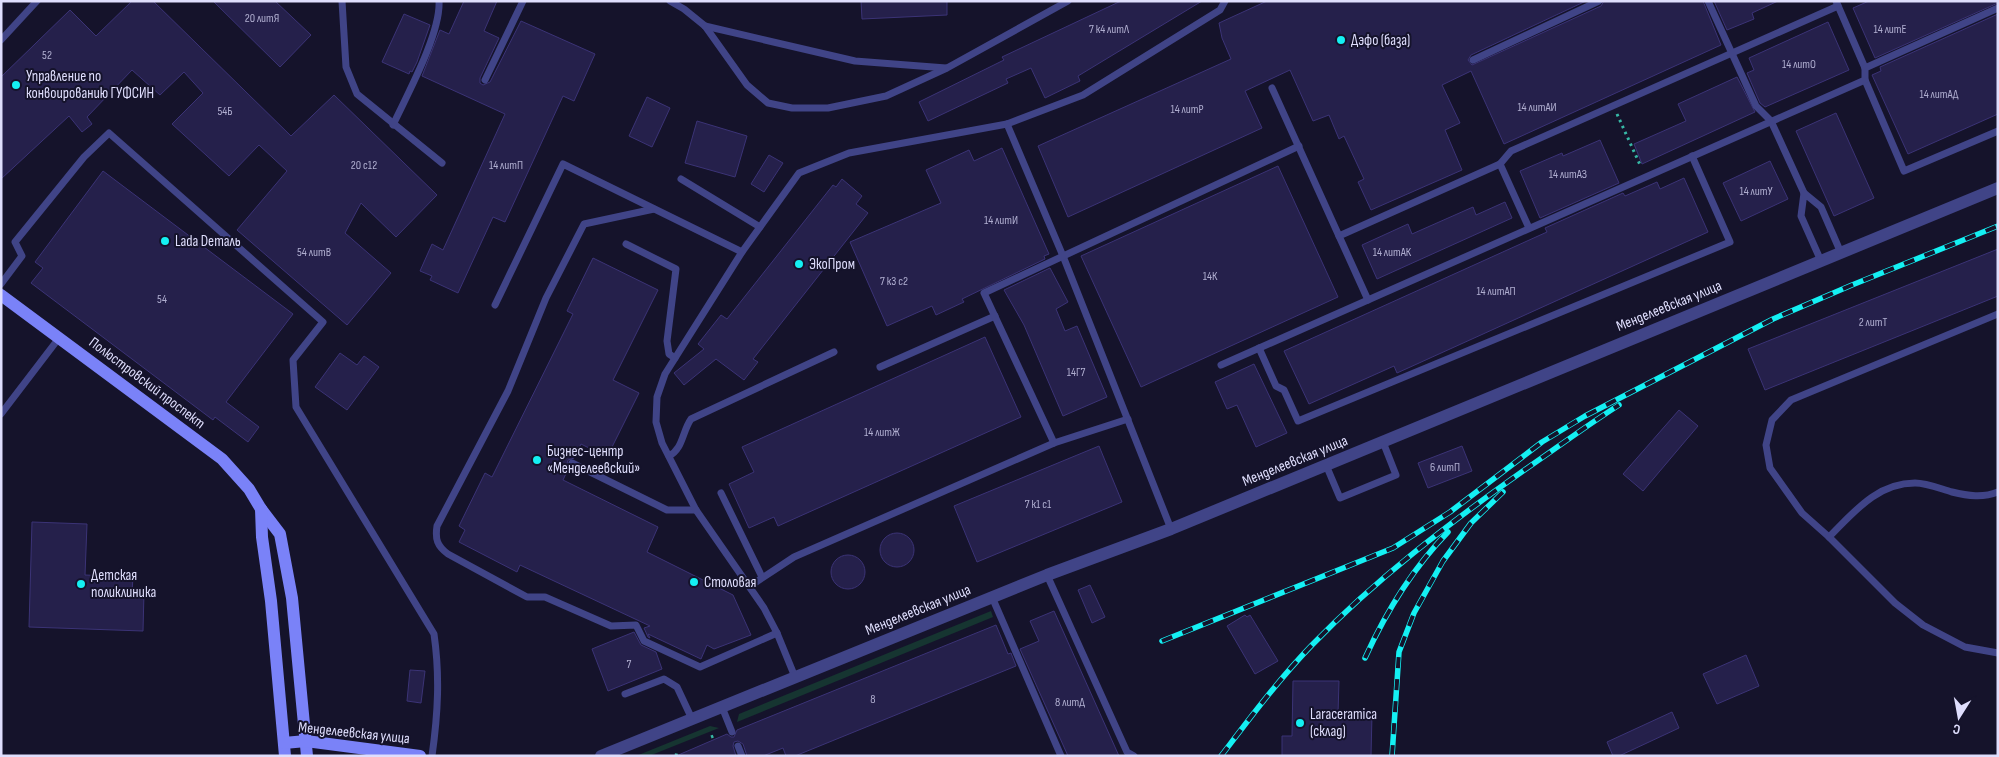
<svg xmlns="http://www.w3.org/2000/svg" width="1999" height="757" viewBox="0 0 1999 757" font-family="'Sofia Sans Condensed',sans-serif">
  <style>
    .green { fill: #163531 }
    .building { fill: #25204b; stroke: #3b3376 }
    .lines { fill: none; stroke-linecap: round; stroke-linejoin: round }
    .path { stroke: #37b8a6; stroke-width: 3; stroke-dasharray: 2.5 4; stroke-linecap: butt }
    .lane { stroke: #404487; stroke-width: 7 }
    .street { stroke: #404487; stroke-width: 12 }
    .secondary { stroke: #7a82f8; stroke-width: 12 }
    .rail-casing { stroke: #14f0f3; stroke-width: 5.5 }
    .rail { stroke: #15132b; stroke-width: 4; stroke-dasharray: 11; stroke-linecap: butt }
    .poi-dot { fill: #14f0f3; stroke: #15132b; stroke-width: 2 }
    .labels { text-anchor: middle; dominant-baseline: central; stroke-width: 4; stroke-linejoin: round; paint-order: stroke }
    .number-label { font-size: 12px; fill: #b0aed0 }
    .poi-label { font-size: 15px; fill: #dfdefd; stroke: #15132b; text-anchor: start }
    .street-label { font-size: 15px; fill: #dfdefd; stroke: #15132b }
  </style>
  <rect width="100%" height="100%" fill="#15132b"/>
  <g class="green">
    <polygon points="991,611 993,617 737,722 739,714"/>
    <polygon points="710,726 719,728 649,756 636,756"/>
  </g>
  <g class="building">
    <polygon points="132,1 153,1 291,136 334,95 437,195 396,237 361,203 345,233 391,273 347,325 237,230 287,171 259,145 229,176 172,124 203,93 184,72 160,95 132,70 87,117 92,124 82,132 69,116 1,179 1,77 70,10 96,36"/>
    <polygon points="213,1 275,1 311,35 280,67"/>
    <polygon points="464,1 497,1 484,31 499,38 480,78 480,83 483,85 490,82 521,21 595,54 574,101 563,96 505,222 493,217 458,293 430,280 432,276 420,271 432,244 443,250 505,114 422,76 440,30 449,34"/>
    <polygon points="861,1 947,1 947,15 862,19"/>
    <polygon points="1121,1 1202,1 1078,76 1080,81 1045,98 1031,68 1006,79 1008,83 928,121 919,102 1004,60 1002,57"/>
    <polygon points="1267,1 1586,1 1471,55 1468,60 1472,65 1601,6 1604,1 1703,1 1721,45 1504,144 1471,71 1442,85 1460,123 1445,130 1462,170 1371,210 1358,182 1364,179 1344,136 1339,139 1329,115 1313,121 1290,70 1245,91 1262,128 1068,217 1038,146 1231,59 1222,38 1219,23"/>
    <polygon points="1714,1 1778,1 1752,13 1754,19 1727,30"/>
    <polygon points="1869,1 1998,1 1998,3 1875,58 1853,8"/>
    <polygon points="404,14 430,25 417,62 412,72 410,71 409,74 382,62"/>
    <polygon points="1998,14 1998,114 1908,154 1872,75 1881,71 1880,67"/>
    <polygon points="1828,22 1849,70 1765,107 1760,103 1747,73 1754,70 1749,58"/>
    <polygon points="1737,77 1755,112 1642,164 1634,144 1686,121 1678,104"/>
    <polygon points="647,97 670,108 652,147 629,136"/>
    <polygon points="1836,113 1874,198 1834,216 1796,131"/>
    <polygon points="697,121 747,136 735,177 685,163"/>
    <polygon points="1600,140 1619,183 1540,218 1520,171 1562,153 1563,156"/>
    <polygon points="1002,148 1049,254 1044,256 1045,259 962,299 964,302 936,315 932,306 887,326 850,242 941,203 926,170 969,150 974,161"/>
    <polygon points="769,155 783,163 764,192 751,184"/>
    <polygon points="1770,161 1788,199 1741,221 1723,183"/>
    <polygon points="1278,166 1338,297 1141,387 1081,256"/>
    <polygon points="103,171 293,314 226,402 259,427 248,442 215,417 213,420 31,283 43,268 35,262"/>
    <polygon points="1684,178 1708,232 1397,373 1394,366 1309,404 1284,351 1547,232 1545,228 1623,193 1625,196 1657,182 1660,189"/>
    <polygon points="842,179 862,196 856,204 868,213 753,359 758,362 744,380 716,359 684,385 674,373 704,349 698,344 721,315 727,319 833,185 836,187"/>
    <polygon points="1505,202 1512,218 1377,279 1362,245 1408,224 1412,234 1473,207 1476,215"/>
    <polygon points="1998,249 1998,296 1765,390 1748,349"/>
    <polygon points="593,258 658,290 613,380 639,393 607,457 581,444 574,458 568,460 567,464 569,467 563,480 658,527 647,552 733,595 751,635 714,649 707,645 701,659 648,634 650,638 648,637 644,628 650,626 520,565 517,572 459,542 465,530 459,526 485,473 492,477 573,314 567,311"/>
    <polygon points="1050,268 1068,302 1056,309 1065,331 1077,326 1107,397 1063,416 1024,325 1004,290"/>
    <polygon points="985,337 1021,417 778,526 774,517 749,528 729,484 754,472 742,447"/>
    <polygon points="340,353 357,365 364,356 379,367 347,410 315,387"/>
    <polygon points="1254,364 1287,433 1256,447 1237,405 1227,409 1215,382"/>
    <polygon points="1679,410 1698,426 1643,491 1623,474"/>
    <polygon points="1099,446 1122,502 977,562 954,506"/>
    <polygon points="1462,446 1472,471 1428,488 1418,463"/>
    <polygon points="32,522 87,524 85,575 133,577 132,592 144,592 143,631 29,627"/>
    <circle cx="897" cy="550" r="17"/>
    <circle cx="848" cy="572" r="17"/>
    <polygon points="1090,585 1105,617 1092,623 1078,590"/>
    <polygon points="1054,611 1119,756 1068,756 1020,649 1039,641 1030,621"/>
    <polygon points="1245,615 1247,617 1250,615 1278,661 1255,674 1227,626"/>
    <polygon points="996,625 1008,654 1011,653 1016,666 795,756 786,756 783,748 763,756 747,756 743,744 738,741 734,742 733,746 736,756 676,756 727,734 731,737 734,737 737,730"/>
    <polygon points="634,632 641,645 656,652 662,669 608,691 592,649"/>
    <polygon points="1746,655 1759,686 1717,704 1703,674"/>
    <polygon points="410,670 425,671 421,703 407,701"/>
    <polygon points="1293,681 1339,681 1338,714 1372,714 1371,756 1282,756 1282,736 1292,736"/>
    <polygon points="1672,712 1679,728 1619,756 1613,756 1607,742"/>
  </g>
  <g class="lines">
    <g class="path">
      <polyline points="1617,114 1641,167"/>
      <polyline points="711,737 716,735"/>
      <polyline points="676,756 677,750"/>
    </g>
    <g class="lane">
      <polyline points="342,1 346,67 357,94 442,163"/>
      <polyline points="670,1 684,9 705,26 747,85 768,103 792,108 828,108 886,96 947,68 1068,1"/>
      <polyline points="1708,1 1756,106 1771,121 1804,193"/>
      <polyline points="1836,1 1865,68"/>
      <polyline points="705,26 855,61 946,68"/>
      <polyline points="1,40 37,1"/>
      <polyline points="1473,60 1599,1"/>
      <polyline points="485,80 523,1"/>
      <polyline points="1865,80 1904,171 1998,131"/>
      <polyline points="1272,88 1339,236"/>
      <polyline points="1007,124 1063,256 1171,529"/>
      <path d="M 393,125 C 407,95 441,33 439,1"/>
      <polyline points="1500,164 1511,151 1838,6"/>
      <polyline points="681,179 760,227"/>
      <path d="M 654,209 L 584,224 L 546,298 L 508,391 L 437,526 C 435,539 437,546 448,554 L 527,597 L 545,597 L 611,626 L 636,625 L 644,641 L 700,667 L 777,633"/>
      <polyline points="626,244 676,269 667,341 669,354 675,358"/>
      <polyline points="1821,261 1801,216 1804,193 1821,207 1841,253"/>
      <path d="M 1,284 L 22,256 L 15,242 L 84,157 L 109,133 L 323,322 L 293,360 L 296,407 L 434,634 C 440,676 438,713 432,756"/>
      <polyline points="1368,300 1339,236 1500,164 1529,228"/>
      <polyline points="495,305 563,164 742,252"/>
      <polyline points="1998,314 1791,400 1772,420 1766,445 1770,468 1802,513 1829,537 1895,603 1923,625 1965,647 1998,653"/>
      <polyline points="1259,348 1276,386 1284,390 1298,421 1730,242 1692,156"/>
      <polyline points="1221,365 1865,80 1865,68 1998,8"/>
      <polyline points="880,367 995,316"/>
      <polyline points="1,414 59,338"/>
      <polyline points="1054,443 984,293 1299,146"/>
      <path d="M 669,456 C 683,449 682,432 691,419 L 834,352"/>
      <polyline points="572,463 667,510 696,510"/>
      <polyline points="1326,465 1340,498 1396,475 1383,442"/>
      <polyline points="721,493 762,577"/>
      <path d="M 1829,537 C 1854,512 1877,483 1915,483 C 1927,483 1941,489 1952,492 C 1968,496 1983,498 1998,492"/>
      <polyline points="1047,575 1127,752 1134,756"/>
      <polyline points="750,586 794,557 1054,443 1128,419"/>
      <polyline points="992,597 1061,756"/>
      <polyline points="795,677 777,633 764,608 696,510 662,443 656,422 657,397 665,374 742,252 799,173 849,153 1007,124 1083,95 1220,10 1225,1"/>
      <polyline points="625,694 664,679 677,687 692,719"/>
      <polyline points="722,707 732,732"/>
      <polyline points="738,746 742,756"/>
    </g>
    <polyline class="street" points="601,756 1047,575 1171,529 1998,188"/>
    <g class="secondary">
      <polyline points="1,295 222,459 249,489 261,509 280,534 292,598 307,756"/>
      <polyline points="261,509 262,537 271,601 285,756"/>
      <polyline points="284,743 306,741 420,756"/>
    </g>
    <g class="rail-casing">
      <g id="rail">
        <polyline points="1162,641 1393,548 1450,512 1542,442 1585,416 1773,319 1852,285 1998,226"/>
        <path d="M 1365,658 C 1386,612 1413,568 1448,532"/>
        <path d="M 1221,756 C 1250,718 1279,679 1312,645 C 1376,579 1448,524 1523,471 C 1555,449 1586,426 1619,405"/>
        <polyline points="1392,756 1399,652 1414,613 1443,561 1471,523 1503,492"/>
      </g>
    </g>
    <use href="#rail" class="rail"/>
  </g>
  <g class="poi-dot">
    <circle cx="1341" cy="40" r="5"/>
    <circle cx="16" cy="85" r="5"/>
    <circle cx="165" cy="241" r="5"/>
    <circle cx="799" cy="264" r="5"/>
    <circle cx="537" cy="460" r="5"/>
    <circle cx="694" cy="582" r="5"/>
    <circle cx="81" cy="584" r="5"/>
    <circle cx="1300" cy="723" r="5"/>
  </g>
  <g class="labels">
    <g class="number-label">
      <text x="262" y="18">20 литЯ</text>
      <text x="1109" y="29">7 к4 литЛ</text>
      <text x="1890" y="29">14 литЕ</text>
      <text x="47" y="55">52</text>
      <text x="1799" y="64">14 литО</text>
      <text x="1939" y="94">14 литАД</text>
      <text x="1537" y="107">14 литАИ</text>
      <text x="1187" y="109">14 литР</text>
      <text x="225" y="111">54Б</text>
      <text x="364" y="165">20 с12</text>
      <text x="506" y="165">14 литП</text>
      <text x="1568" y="174">14 литАЗ</text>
      <text x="1756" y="191">14 литУ</text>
      <text x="1001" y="220">14 литИ</text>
      <text x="314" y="252">54 литВ</text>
      <text x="1392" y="252">14 литАК</text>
      <text x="1210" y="276">14К</text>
      <text x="894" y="281">7 к3 с2</text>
      <text x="1496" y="291">14 литАП</text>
      <text x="162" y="299">54</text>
      <text x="1873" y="322">2 литТ</text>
      <text x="1076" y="372">14Г7</text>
      <text x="882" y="432">14 литЖ</text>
      <text x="1445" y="467">6 литП</text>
      <text x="1038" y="504">7 к1 с1</text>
      <text x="629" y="664">7</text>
      <text x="873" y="699">8</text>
      <text x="1070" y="702">8 литД</text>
    </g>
    <g class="poi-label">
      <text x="1351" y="40">Дэфо (база)</text>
      <text x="26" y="76">Управление по<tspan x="26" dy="17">конвоированию ГУФСИН</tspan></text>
      <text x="175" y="241">Lada Dеталь</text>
      <text x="809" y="264">ЭкоПром</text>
      <text x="547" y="451">Бизнес-центр<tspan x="547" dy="17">«Менделеевский»</tspan></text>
      <text x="91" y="575">Детская<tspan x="91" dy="17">поликлиника</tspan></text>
      <text x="704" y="582">Столовая</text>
      <text x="1310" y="714">Laraceramica<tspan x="1310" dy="17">(склад)</tspan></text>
    </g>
    <g class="street-label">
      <text transform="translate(1669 306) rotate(-22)">Менделеевская улица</text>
      <text transform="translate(147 383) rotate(37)">Полюстровский проспект</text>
      <text transform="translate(1295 461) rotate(-22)">Менделеевская улица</text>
      <text transform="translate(918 610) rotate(-22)">Менделеевская улица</text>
      <text transform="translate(354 733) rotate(6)">Менделеевская улица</text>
    </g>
  </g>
  <rect width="1999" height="757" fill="none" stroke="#dfdefd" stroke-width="5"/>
  <g transform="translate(1959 717) rotate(191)" stroke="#15132b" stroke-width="4" paint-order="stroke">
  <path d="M0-4L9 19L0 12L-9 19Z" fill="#dfdefd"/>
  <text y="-8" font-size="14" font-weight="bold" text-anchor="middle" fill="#dfdefd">С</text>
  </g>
</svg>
